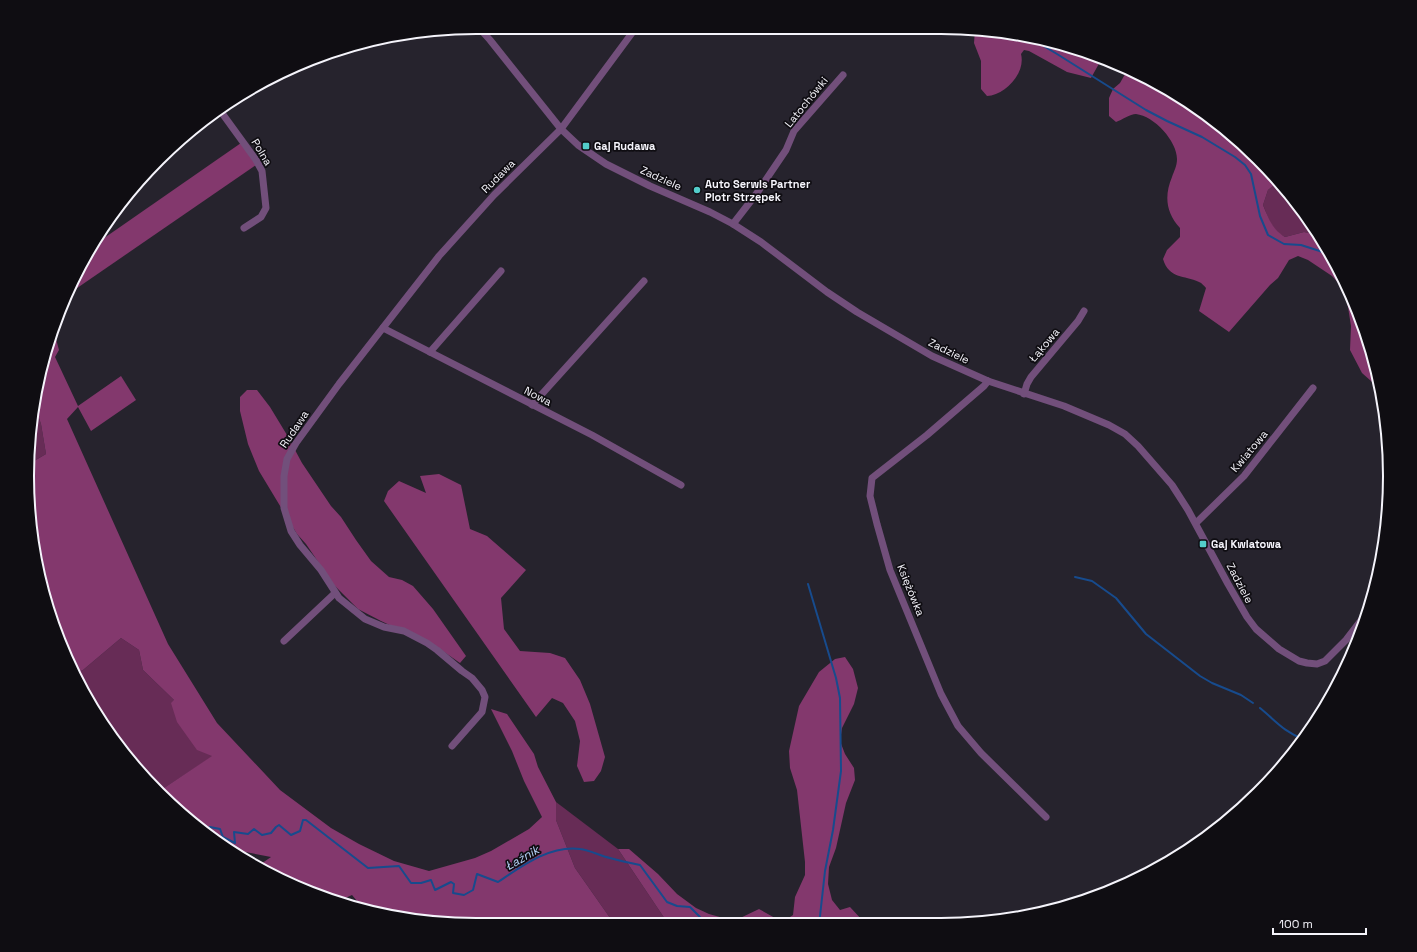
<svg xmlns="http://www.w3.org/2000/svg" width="1417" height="952" viewBox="0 0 1417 952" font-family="'Space Grotesk',sans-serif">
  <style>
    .green { fill: #672c56 }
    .forest { fill: #83386d }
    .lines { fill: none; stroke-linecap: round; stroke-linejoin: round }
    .stream { stroke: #174b8d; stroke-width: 2 }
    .minor { stroke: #724f7b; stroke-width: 7 }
    .poi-dot { fill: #53cdcb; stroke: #0f0d12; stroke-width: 1.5 }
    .labels { text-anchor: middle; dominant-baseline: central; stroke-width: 3.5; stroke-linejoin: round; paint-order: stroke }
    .street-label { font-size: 11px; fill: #f5f4fb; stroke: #0f0d12 }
    .poi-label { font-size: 11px; font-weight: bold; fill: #f5f4fb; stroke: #0f0d12; text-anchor: start }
    .water-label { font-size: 12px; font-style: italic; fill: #b9d5fb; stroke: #0f0d12 }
    .rim { fill: none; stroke: #f5f4fb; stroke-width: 2 }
  </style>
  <rect width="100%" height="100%" fill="#26232d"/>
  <g class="green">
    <path d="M 1278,182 L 1314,226 L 1319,235 L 1304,232 L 1285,237 C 1271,229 1269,219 1263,205 L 1268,190 Z"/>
    <polygon points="35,406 41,424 46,454 29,464 28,446"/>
    <polygon points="121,638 139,650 143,670 174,700 213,756 158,792 87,700 75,673 83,670"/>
    <polygon points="556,802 618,849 669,925 615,925 575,868 556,820"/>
  </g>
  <g class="forest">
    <path d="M 975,30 L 1028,36 L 1101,60 L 1091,78 L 1067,72 L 1029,51 L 1024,50 L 1021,54 C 1026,73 1005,95 987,96 L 981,89 L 981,61 L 974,43 Z"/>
    <path d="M 1128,69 L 1140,73 L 1191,103 L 1202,116 L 1235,139 L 1258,158 L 1262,163 L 1262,166 L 1278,182 L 1268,190 L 1263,205 C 1269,219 1272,229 1285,237 L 1304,232 L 1319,235 L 1356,304 L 1379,381 L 1380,389 L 1362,373 L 1350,350 L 1351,326 L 1348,307 L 1344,289 L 1332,276 L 1308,260 L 1298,256 L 1289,260 L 1278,278 L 1270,285 L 1229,332 L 1199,311 L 1206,288 C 1204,286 1202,283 1199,282 C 1184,275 1169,279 1163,259 L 1167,250 L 1180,237 L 1180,228 C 1166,213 1164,196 1172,177 C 1174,171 1177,166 1177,159 C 1177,141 1154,116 1136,114 C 1130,114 1122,120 1116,122 L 1109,116 L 1109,98 L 1113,89 L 1120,83 Z"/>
    <polygon points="241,143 256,165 67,295 97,243"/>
    <polygon points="53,328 59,350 55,357 78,406 121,376 136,400 91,431 78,407 67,419 168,644 217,723 280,790 331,828 359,844 394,861 429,871 475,858 491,851 529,829 542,817 524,781 512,751 491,709 507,714 534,754 538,767 556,802 556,820 575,868 615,925 476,925 389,916 362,907 352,895 341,900 277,879 258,866 271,857 230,849 203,832 159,794 158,792 212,756 197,750 177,722 171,703 174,700 143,670 139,650 121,638 83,670 75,673 51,621 36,564 29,464 46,454 41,424 35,406 42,360"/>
    <polygon points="247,390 257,390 270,407 287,435 302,463 331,506 341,517 356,540 371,561 389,577 402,580 413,586 433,609 466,656 460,663 437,647 381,621 358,609 334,585 306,544 297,534 259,471 248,444 240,411 240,397"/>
    <polygon points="439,474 461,485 470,529 487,536 526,570 501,598 504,629 520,651 550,653 565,658 580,680 590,704 605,757 601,771 594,781 584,782 577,766 580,741 575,721 563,703 552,698 536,717 384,501 388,491 399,481 426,493 420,476"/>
    <polygon points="845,657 853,669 858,688 854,704 842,728 840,741 845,754 854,768 855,780 846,803 836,848 829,867 828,884 832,900 840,910 850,907 863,921 865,925 669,925 618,849 629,849 658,874 677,894 696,908 709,914 734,921 759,909 775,918 787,919 793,915 795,897 805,875 805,862 797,790 790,768 789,751 799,706 819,672 835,659"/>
  </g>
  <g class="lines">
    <g class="stream">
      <polyline points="1025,35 1057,54 1146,110 1167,121 1202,137 1235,157 1245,165 1251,174 1260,216 1268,235 1284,244 1301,245 1329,254"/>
      <polyline points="1075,577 1092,581 1116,598 1146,634 1200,676 1212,683 1241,695 1253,703"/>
      <polyline points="808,584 836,678 840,698 841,771 833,830 825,871 819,925"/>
      <path d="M 1260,708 C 1277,722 1283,731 1303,739"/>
      <path d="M 204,833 L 210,827 L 220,829 L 223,837 L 235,843 L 234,832 L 248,834 L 254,829 L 262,835 L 271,833 L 276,827 L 279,825 L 291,835 L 300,831 L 303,820 L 306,820 L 368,868 L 399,866 L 411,883 L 421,883 L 431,880 L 435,890 L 451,882 L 454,884 L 453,893 L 464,895 L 473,890 L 477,874 L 498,882 C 522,866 550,845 580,849 C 590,850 600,856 610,858 C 620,861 630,863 640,865 L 667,902 L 677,906 L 690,907 L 700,917 L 703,925"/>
    </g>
    <g class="minor">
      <polyline points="481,30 490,40 561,129 578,145 606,164 650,186 710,212 733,224 761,242 827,292 857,312 932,356 988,381 1064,406 1109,425 1125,434 1138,446 1172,485 1188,510 1228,584 1247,617 1256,629 1279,649 1299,661 1307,663 1317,664 1325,661 1346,640 1366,614"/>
      <polyline points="219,109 256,160 262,171 266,208 261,217 244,228"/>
      <polyline points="733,224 757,193 786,150 794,131 843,75"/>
      <polyline points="383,328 592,435 681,485"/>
      <polyline points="430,352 501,271"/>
      <polyline points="988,381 984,386 927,435 872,478 870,496 877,524 890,570 941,694 958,726 981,753 1046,817"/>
      <polyline points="1024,394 1027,384 1031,377 1078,321 1084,311"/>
      <polyline points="532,405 644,281"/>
      <polyline points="1196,523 1244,476 1313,388"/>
      <polyline points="284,641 335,593"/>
      <polyline points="452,746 482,712 485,697 482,690 472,678 462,671 437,650 427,643 404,631 384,627 365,619 339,598 321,570 300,545 291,531 284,508 284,476 287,459 296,443 339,384 439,256 494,195 561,129 635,29"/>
    </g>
  </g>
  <g class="poi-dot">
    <rect x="582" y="142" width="8" height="8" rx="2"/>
    <circle cx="697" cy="190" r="4"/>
    <rect x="1199" y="540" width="8" height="8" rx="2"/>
  </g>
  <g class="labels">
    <g class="street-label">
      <text transform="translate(806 102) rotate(-51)">Latochówki</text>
      <text transform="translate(262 152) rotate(59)">Polna</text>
      <text transform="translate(498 176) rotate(-45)">Rudawa</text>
      <text transform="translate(661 178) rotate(24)">Zadziele</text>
      <text transform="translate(1044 345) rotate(-50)">Łąkowa</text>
      <text transform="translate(949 351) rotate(26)">Zadziele</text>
      <text transform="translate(538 396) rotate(27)">Nowa</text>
      <text transform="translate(294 429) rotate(-56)">Rudawa</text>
      <text transform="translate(1249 451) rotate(-50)">Kwiatowa</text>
      <text transform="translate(1240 583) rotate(62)">Zadziele</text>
      <text transform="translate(911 590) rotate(68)">Księżówka</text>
    </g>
    <g class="poi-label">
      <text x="594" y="146">Gaj Rudawa</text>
      <text x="705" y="184">Auto Serwis Partner<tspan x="705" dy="13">Piotr Strzępek</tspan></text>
      <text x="1211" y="544">Gaj Kwiatowa</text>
    </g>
    <g class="water-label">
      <text transform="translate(522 858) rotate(-30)">Łaźnik</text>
    </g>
  </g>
  <path d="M0 0H1417V952H0ZM476 34H941A442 442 0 0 1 1383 476V476A442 442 0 0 1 941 918H476A442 442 0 0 1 34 476V476A442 442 0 0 1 476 34Z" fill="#0f0d12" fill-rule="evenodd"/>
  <path class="rim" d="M476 34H941A442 442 0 0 1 1383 476V476A442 442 0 0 1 941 918H476A442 442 0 0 1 34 476V476A442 442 0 0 1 476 34Z"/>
  <path d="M1273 928v6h93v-6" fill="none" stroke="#f5f4fb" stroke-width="2"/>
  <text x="1279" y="928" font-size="12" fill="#f5f4fb" stroke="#0f0d12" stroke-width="3" paint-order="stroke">100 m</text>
</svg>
